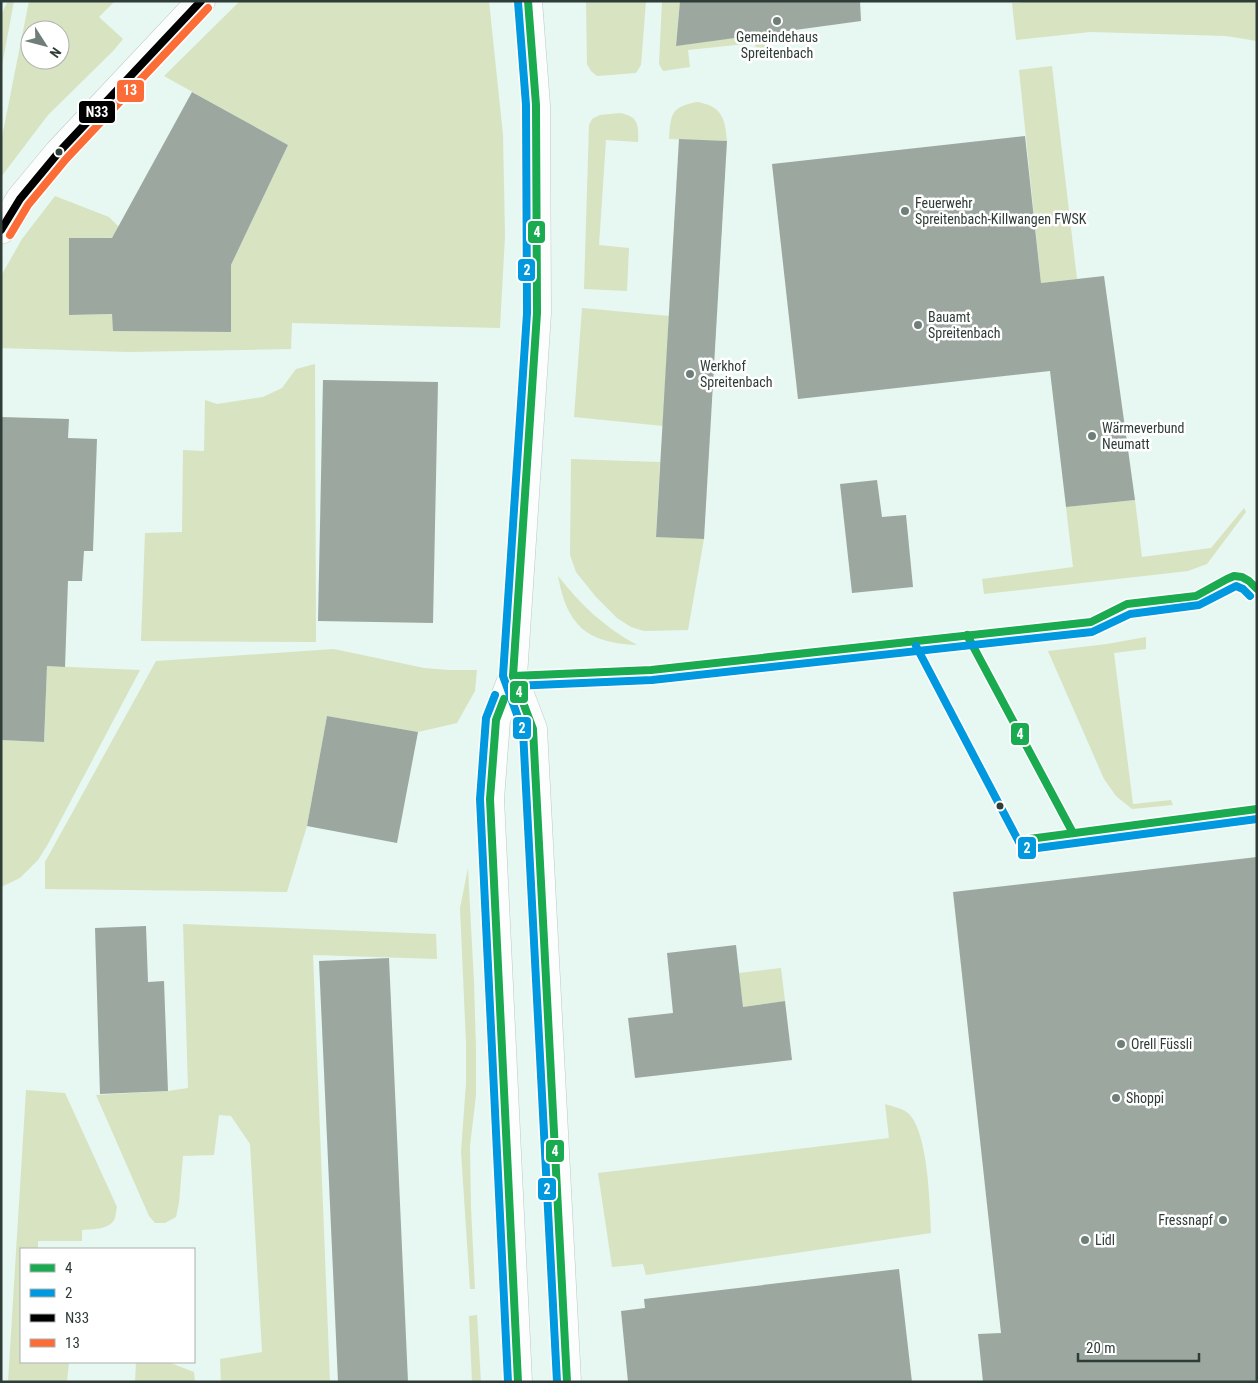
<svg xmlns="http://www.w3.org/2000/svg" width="1258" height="1383" viewBox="0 0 1258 1383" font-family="'Roboto Condensed',sans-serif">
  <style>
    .green { fill: #d8e3c2; fill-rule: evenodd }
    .building { fill: #9ca7a0 }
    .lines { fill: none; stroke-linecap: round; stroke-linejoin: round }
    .minor-casing { stroke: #bcc9c4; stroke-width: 29 }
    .tertiary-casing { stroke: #bcc9c4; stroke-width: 29 }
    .minor { stroke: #fbfefd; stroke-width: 28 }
    .tertiary { stroke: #fbfefd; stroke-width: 28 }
    .bus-1-casing { stroke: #fff; stroke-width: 11 }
    .bus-2-casing { stroke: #fff; stroke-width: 11 }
    .bus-3-casing { stroke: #fff; stroke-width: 11 }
    .bus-4-casing { stroke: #fff; stroke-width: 11 }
    .bus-1 { stroke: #1aaa50; stroke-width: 8 }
    .bus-2 { stroke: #0099df; stroke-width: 8 }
    .bus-3 { stroke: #000; stroke-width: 8 }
    .bus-4 { stroke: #fb6c36; stroke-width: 8 }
    .poi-dot { fill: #6f7e79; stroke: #fff; stroke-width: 2 }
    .bus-dot { fill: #2f3d38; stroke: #fff; stroke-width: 2 }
    .labels { text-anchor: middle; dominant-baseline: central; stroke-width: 5; stroke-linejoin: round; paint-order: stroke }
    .poi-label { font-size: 14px; fill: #2f3d38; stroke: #fff; text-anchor: start }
    .line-badge { stroke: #fff; stroke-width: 2 }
    .badge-label { font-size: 14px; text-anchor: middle; font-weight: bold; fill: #fff }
  </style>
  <rect width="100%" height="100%" fill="#e7f7f1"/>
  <g class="green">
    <polygon points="8,1 14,1 1,71 1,15"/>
    <path d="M 29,1 L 115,1 L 99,17 L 123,39 L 113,51 L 48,115 L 1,177 L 1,142 ZM 30,30 L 60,30 L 60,60 L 30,60 Z"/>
    <polygon points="240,1 489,1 503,135 505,236 500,328 292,323 291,349 128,352 1,348 1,276 22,239 55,196 109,217 118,226 139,237 69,239 70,315 112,314 114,331 231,332 231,265 288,145 164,76"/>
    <polygon points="586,1 646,1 641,65 636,73 597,76 591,71 587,64"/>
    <polygon points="662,1 680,1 676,45 764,34 766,58 757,59 755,43 688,50 690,67 663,71 659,64"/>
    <polygon points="1036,1 1257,1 1257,41 1226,36 1090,32 1016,40 1012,3"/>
    <polygon points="1052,66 1077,279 1041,283 1019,70"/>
    <path d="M 697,102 C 722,106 725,118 727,141 L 669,139 C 671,115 670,107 697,102 Z"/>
    <path d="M 620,113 C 638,116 639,125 638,142 L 606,140 L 599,245 L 629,248 L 627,291 L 584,289 L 589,125 L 592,119 L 600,115 Z"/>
    <polygon points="582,308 669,316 663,426 574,417"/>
    <polygon points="315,364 316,642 141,641 145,533 182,532 183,450 204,451 205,400 217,404 263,397 282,388 296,369"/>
    <polygon points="571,459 660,462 656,536 704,539 688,630 644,631 631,627 617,618 596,597 576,572 570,555"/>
    <polygon points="1135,500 1142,557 1211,548 1244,508 1246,512 1207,564 1188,571 984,594 982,579 1073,567 1066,507"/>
    <path d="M 558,576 C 580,604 605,628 637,645 C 586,643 567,625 558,576 Z"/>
    <polygon points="1146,637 1146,649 1114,653 1133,804 1171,800 1173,805 1132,809 1116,796 1104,779 1048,651 1107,644"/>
    <polygon points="334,649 424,668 448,670 477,670 475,691 457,723 418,732 327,716 307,826 287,892 45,889 45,862 156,661"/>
    <polygon points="47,666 140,670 48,844 38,860 20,878 1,887 1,740 44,742"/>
    <polygon points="468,868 474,983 476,1049 476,1095 470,1146 471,1207 475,1289 470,1289 461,1152 466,1083 466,1043 460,908"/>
    <polygon points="183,924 436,934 437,959 313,955 330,1382 221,1382 220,1359 262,1352 250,1144 231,1116 219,1115 214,1155 183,1156 179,1203 176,1217 165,1223 155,1223 149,1216 96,1095 168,1091 188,1088"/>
    <polygon points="781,968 785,1001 743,1007 739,973"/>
    <path d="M 26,1090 L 65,1093 L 117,1207 C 116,1210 116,1217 114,1220 C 108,1230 92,1229 82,1230 L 82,1241 L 38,1241 L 38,1249 L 21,1249 L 21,1362 L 69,1362 L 67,1382 L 8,1382 Z"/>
    <path d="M 885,1104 C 893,1107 904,1108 910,1115 C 928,1135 930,1205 931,1233 L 646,1275 L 643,1264 L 612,1267 L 598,1173 L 889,1138 Z"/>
    <polygon points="477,1315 481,1382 472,1382 469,1316"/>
    <polygon points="136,1362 168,1362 194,1372 195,1382 135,1382"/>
  </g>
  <g class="building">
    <polygon points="680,1 860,1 861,21 676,46"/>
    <polygon points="192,92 288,145 231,265 231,332 113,331 112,314 69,315 69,238 112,238"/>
    <polygon points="1025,136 1041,283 1104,276 1135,500 1066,507 1050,371 798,399 772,164"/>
    <polygon points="679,139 727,141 704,539 656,537"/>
    <polygon points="323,380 438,382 433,623 318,621"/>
    <polygon points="1,417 69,419 68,438 97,439 93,551 84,551 82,581 68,581 65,667 47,666 44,742 1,740"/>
    <polygon points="877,480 882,517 906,515 913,587 852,593 840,484"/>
    <polygon points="327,716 418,732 397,843 307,826"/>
    <polygon points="1257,857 1257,1382 983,1382 978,1334 1001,1333 953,892"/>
    <polygon points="146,926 148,982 164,981 168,1091 100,1094 95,928"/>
    <polygon points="736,945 743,1007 785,1001 792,1060 635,1078 628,1018 673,1013 667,953"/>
    <polygon points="389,958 408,1382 338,1382 319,961"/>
    <polygon points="899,1269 912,1382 628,1382 621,1311 645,1308 644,1299"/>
  </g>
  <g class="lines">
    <g class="minor-casing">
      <polyline id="minor" points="1,230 20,199 59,152 201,1"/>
    </g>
    <g class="tertiary-casing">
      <g id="tertiary">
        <polyline points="513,676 533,729 567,1382"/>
        <polyline points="518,1382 490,799 496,720 513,676 537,313 536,105 528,1"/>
      </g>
    </g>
    <use href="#minor" class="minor"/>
    <use href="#tertiary" class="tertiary"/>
    <g class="bus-1-casing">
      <g id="bus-1">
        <polyline points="528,1 536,105 537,313 513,676 533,729 567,1382"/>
        <polyline points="967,635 1073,833"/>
        <polyline points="513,676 651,670 1091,622 1127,604 1196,596 1227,579 1234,576 1242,577 1249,581 1257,589"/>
        <polyline points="504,699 496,720 490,799 518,1382"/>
        <polyline points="1029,839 1257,809"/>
      </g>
    </g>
    <g class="bus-2-casing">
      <g id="bus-2">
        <polyline points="518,2 526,105 527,313 503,676 523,731 557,1382"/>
        <polyline points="916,646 1020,844 1024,848 1030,849 1257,819"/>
        <polyline points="513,686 652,680 1092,632 1130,614 1199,605 1236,586 1243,589 1250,596"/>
        <polyline points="495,695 486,718 480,799 508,1382"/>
      </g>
    </g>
    <g class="bus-3-casing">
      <polyline id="bus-3" points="1,230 20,199 59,152 201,1"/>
    </g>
    <g class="bus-4-casing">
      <polyline id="bus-4" points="10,235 28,205 66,159 208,8"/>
    </g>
    <use href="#bus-1" class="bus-1"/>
    <use href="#bus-2" class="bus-2"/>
    <use href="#bus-3" class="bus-3"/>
    <use href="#bus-4" class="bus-4"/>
  </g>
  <g class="poi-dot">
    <circle cx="777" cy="21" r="5"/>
    <circle cx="905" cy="211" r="5"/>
    <circle cx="918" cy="325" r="5"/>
    <circle cx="690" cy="374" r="5"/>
    <circle cx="1092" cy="436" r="5"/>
    <circle cx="1121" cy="1044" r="5"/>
    <circle cx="1116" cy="1098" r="5"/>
    <circle cx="1223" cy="1220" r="5"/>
    <circle cx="1085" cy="1240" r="5"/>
  </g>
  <g class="bus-dot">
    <circle cx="59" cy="152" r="4.5"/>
    <circle cx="1000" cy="806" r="4.5"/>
  </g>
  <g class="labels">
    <g class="poi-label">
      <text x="777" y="37" text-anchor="middle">Gemeindehaus<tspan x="777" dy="16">Spreitenbach</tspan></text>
      <text x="915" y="203">Feuerwehr<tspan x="915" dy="16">Spreitenbach-Killwangen FWSK</tspan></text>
      <text x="928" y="317">Bauamt<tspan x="928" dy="16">Spreitenbach</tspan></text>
      <text x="700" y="366">Werkhof<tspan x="700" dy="16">Spreitenbach</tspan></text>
      <text x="1102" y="428">Wärmeverbund<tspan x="1102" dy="16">Neumatt</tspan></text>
      <text x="1131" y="1044">Orell Füssli</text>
      <text x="1126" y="1098">Shoppi</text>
      <text x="1213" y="1220" text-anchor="end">Fressnapf</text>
      <text x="1095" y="1240">Lidl</text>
    </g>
  </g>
  <g class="line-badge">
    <rect x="116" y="79" width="29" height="24" rx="5" fill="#fb6c36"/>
    <rect x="78" y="100" width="38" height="24" rx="5" fill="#000"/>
    <rect x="527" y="220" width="19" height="24" rx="5" fill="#1aaa50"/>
    <rect x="517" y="258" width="19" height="24" rx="5" fill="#0099df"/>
    <rect x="509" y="680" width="20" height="24" rx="5" fill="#1aaa50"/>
    <rect x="512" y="716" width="20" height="24" rx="5" fill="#0099df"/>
    <rect x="1010" y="722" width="20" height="24" rx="5" fill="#1aaa50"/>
    <rect x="1017" y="836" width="20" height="24" rx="5" fill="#0099df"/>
    <rect x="545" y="1139" width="20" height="24" rx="5" fill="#1aaa50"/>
    <rect x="537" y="1177" width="20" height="24" rx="5" fill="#0099df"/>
  </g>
  <g class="badge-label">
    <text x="130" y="95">13</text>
    <text x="97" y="117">N33</text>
    <text x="537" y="237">4</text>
    <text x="527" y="275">2</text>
    <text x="519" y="697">4</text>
    <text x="522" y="733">2</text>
    <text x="1020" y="739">4</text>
    <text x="1027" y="853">2</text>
    <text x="555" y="1156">4</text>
    <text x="547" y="1194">2</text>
  </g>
  <rect width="1258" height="1383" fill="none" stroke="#2f3d38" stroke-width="5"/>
  <rect x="20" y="1248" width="175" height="115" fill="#ffffff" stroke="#acb1af"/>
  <rect x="30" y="1264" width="25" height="8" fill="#1aaa50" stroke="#acb1af"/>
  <text x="65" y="1273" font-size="15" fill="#2f3d38">4</text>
  <rect x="30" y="1289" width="25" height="8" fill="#0099df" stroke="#acb1af"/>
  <text x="65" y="1298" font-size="15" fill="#2f3d38">2</text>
  <rect x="30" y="1314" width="25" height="8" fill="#000000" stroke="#acb1af"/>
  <text x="65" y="1323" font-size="15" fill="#2f3d38">N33</text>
  <rect x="30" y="1339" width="25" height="8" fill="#fb6c36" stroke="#acb1af"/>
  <text x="65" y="1348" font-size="15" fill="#2f3d38">13</text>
  <g transform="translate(45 45) rotate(126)"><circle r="24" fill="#ffffff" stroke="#acb1af"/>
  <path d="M0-4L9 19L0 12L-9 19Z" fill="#6f7e79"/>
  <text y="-8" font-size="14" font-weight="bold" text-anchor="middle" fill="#2f3d38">N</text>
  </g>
  <path d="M1078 1353v8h121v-8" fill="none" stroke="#2f3d38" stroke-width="2.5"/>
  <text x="1086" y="1353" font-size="15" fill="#2f3d38" stroke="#ffffff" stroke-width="4" paint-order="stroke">20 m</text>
</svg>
